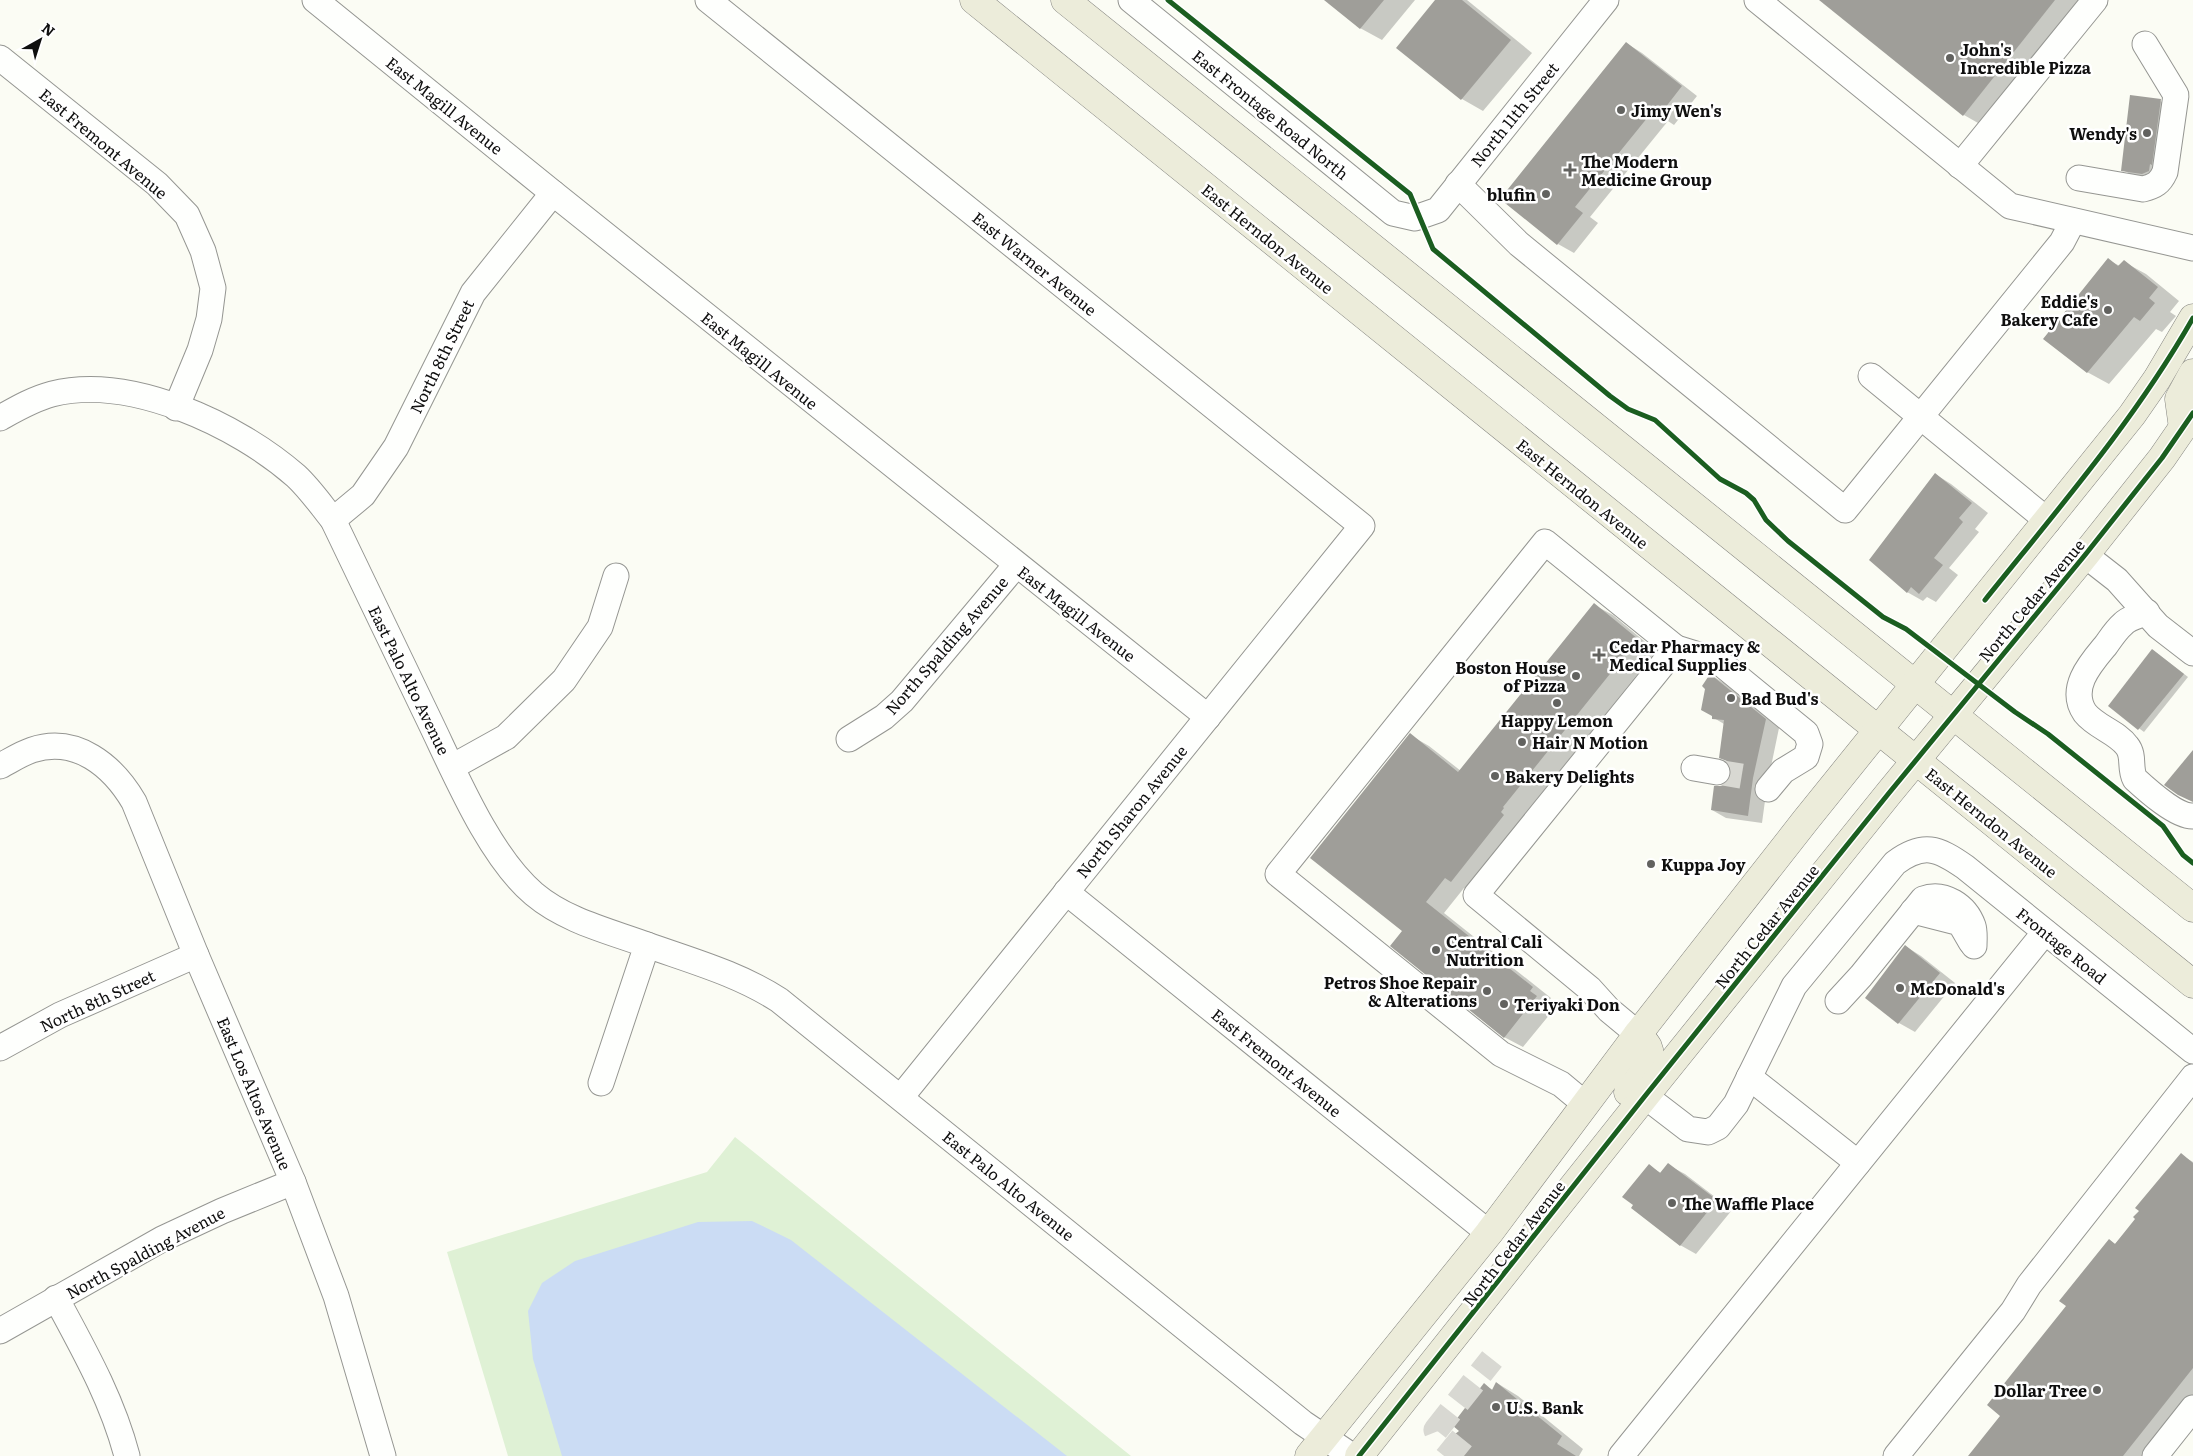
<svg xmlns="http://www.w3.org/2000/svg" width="2193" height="1456" viewBox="0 0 2193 1456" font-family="Literata,serif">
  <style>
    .green { fill: #dff1d5 }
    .water { fill: #cbdcf4 }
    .shadow { fill: #0003 }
    .building { fill: #9f9e99 }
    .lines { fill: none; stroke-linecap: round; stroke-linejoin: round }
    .minor-tunnel { stroke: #d8d8d2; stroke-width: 25; stroke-dasharray: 25 12; stroke-linecap: butt }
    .minor-casing { stroke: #959692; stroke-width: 27 }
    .major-casing { stroke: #83837f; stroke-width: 29 }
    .minor { stroke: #fefffd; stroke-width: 25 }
    .major { stroke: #ececda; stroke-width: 28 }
    .cycleway-casing { stroke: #fff; stroke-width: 8 }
    .cycleway { stroke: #1b5e20; stroke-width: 5 }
    .poi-dot { fill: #62625f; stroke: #fff; stroke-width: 2 }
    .labels { text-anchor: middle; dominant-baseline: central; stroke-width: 5; stroke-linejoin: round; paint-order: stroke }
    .poi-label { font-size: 16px; font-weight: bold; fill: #0f0f0f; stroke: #fff; text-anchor: start }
    .street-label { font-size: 16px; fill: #0f0f0f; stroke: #fff }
  </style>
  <rect width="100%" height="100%" fill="#fbfcf4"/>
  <polygon class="green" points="735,1137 1131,1456 508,1456 447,1252 707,1172"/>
  <polygon class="water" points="752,1221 791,1240 1067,1456 562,1456 533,1359 528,1311 542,1283 575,1261 698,1222"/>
  <g class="shadow">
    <polygon points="1326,0 1415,0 1382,40 1360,28"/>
    <polygon points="1436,0 1467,0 1532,53 1483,111 1462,99"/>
    <polygon points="1821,0 2086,0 1985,127 1964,115"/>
    <polygon points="1626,43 1642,53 1697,96 1674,125 1668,121 1590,217 1598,223 1574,253 1558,244"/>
    <polygon points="2160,101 2177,110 2165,180 2139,179 2123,170"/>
    <polygon points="2108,260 2120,266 2124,262 2146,274 2179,301 2170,312 2176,316 2162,332 2156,329 2109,384 2087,372"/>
    <polygon points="1935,474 1951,484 1988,513 1975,529 1979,532 1949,568 1958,575 1936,602 1927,597 1923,601 1907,592"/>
    <polygon points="1594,605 1613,615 1656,651 1521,819 1522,820 1470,892 1464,888 1444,913 1551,998 1548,1002 1555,1008 1523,1047 1504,1037 1404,931 1410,735 1429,746 1461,771"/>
    <polygon points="2153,650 2188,677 2144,732 2109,706"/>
    <polygon points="1711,675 1724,683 1779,728 1767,786 1762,823 1726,818 1712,810 1722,787 1729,782 1732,774 1729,762 1720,757 1724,724 1714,718"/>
    <polygon points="1905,946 1921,956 1955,983 1915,1032 1899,1023 1867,997"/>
    <polygon points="2181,1155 2193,1162 2193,1398 2146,1456 1969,1456 2002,1416 2109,1240 2115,1244 2137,1219"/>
    <polygon points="1668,1165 1685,1174 1732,1210 1696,1254 1680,1245 1635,1205 1649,1166 1661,1173"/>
    <polygon points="1497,1383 1518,1396 1583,1449 1579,1456 1453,1456 1463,1444 1461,1431 1484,1385 1493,1390"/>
  </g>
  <g class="building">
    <polygon points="1324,0 1384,0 1360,29"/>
    <polygon points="1435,0 1462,0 1511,40 1461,100 1396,48"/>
    <polygon points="1819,0 2055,0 1963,116"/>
    <polygon points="1626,42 1682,86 1658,117 1652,112 1575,207 1583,213 1557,245 1500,199"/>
    <polygon points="2130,95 2161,99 2152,165 2150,164 2149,171 2142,174 2121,171"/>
    <polygon points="2108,258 2118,266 2124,260 2158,287 2149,298 2155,303 2140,321 2134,317 2087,373 2043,339"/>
    <polygon points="1935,473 1972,503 1959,518 1963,522 1934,558 1943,565 1919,594 1911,587 1907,593 1869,560"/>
    <polygon points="1594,603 1638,639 1503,807 1504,808 1501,812 1504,815 1451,882 1445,878 1426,902 1533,987 1530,991 1537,996 1504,1038 1390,946 1402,931 1310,858 1410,733 1458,772"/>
    <polygon points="2152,649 2184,674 2138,730 2108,706"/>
    <polygon points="1710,674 1766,719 1753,778 1748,816 1711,810 1714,786 1721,786 1728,782 1731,774 1730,767 1727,761 1719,758 1724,720 1712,719 1712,716 1701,710 1705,689 1702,686"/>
    <polygon points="2193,750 2193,802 2178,795 2164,785"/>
    <polygon points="1905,945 1940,973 1898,1024 1865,998"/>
    <polygon points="2181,1153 2193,1163 2193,1368 2123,1456 1968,1456 2000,1416 1987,1405 2066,1306 2059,1301 2109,1239 2115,1244 2135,1219 2133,1217 2139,1211 2135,1208"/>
    <polygon points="1668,1163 1717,1200 1680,1246 1631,1208 1633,1205 1622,1197 1649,1164 1660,1173"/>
    <polygon points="1496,1382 1562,1436 1557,1444 1576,1456 1452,1456 1461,1444 1451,1437 1459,1431 1452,1425 1484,1383 1492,1390"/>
  </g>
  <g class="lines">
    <g class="minor-tunnel">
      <polyline points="1717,772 1753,778"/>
      <polyline points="1464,1456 1438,1435 1436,1430 1492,1359"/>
    </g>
    <g class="minor-casing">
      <g id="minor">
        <polyline points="315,0 553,193 1208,717"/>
        <polyline points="708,0 1362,526 901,1097"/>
        <polyline points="1131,0 1393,213 1415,218 1438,210 1606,0"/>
        <polyline points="1757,0 2010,206 2193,248"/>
        <polyline points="0,58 157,184 187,215 203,251 213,288 209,319 200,350 176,408"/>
        <polyline points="1960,166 2095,0"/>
        <path d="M 2079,178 L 2143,189 C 2155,186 2160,183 2165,172 L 2176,95 L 2145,44"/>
        <polyline points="1458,184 1519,244 1845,510 2062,242 2073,221"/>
        <polyline points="1871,376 2048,521"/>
        <path d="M 0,418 C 16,409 33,399 52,394 C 130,374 238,425 296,476 C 310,489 321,505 333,520 C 365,588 398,656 431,724 C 456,776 490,857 534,894 C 566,921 609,931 647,945 L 601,1083"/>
        <polyline points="333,520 363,495 396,447 473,293 553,193"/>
        <polyline points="2085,555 2117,580 2158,626 2193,653"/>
        <path d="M 2147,612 C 2139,616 2128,618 2123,624 C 2116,630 2111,638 2106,645 C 2091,663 2068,688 2085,713 C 2096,727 2117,732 2127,746 C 2135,756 2129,768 2135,779 C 2147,790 2177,817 2193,816"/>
        <polyline points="1676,648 1718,661 1806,733 1810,744 1806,757 1783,771 1768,789"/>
        <polyline points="849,739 884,717 902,701 1016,565"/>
        <path d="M 0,766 C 10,761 20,754 32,750 C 76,735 113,766 134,802 L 196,955 L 293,1182 L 336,1296 L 383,1456"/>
        <polyline points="452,767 506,737 564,680 600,627 616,576"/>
        <polyline points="1694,768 1717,772"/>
        <polyline points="1066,892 1489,1233"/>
        <polyline points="1913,911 1960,923 1971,942"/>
        <path d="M 647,945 C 692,961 739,974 779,1000 L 1303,1423 L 1352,1456"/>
        <path d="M 1838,1001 L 1861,976 L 1923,899 C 1944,891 1966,906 1973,926 C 1975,932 1974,940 1974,946"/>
        <polyline points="0,1048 60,1015 196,955"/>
        <polyline points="1749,1077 1858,1163"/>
        <path d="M 1645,1096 L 1688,1129 L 1708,1132 L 1718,1127 L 1736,1104 L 1794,986 L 1895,863 C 1923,842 1938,848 1965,867 L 2193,1051"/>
        <polyline points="1585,1104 1561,1084 1501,1054 1278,874 1545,542 1676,648 1476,895 1590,989 1609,1010 1638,1034"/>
        <path d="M 56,1298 C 84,1350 112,1399 127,1456"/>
        <polyline points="0,1331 162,1239 222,1211 293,1182"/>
        <polyline points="1621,1456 2045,932"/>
        <polyline points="1896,1456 2013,1311 2029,1285 2193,1077"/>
        <polyline points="2155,1456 2193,1408"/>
      </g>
    </g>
    <g class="major-casing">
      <g id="major">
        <polyline points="974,0 2193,984"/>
        <polyline points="1065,0 2193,908"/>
        <polyline points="2183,428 2179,399 2193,373"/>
        <path d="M 1628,1092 C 1637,1081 1655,1063 1648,1047 C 1646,1043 1641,1038 1638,1034"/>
        <polyline points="1309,1456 1489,1233 1638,1034 1805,821 2132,415 2157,379 2193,318"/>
        <polyline points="1359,1456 1645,1096 1889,793 2085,555 2162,458 2193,413"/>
      </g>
    </g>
    <use href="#minor" class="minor"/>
    <use href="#major" class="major"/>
    <g class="cycleway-casing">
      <g id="cycleway">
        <polyline points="1168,0 1410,194 1433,249 1610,396 1628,409 1655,420 1720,479 1746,493 1754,500 1766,520 1788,541 1883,617 1906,629 2015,712 2048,734 2163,826 2183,855 2193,863"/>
        <path d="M 1985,600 C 2058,509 2135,420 2193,318"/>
        <polyline points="1359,1456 1645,1096 1889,793 2085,555 2162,458 2193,413"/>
      </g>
    </g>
    <use href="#cycleway" class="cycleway"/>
  </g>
  <g class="poi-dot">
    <circle cx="1950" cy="58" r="5"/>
    <circle cx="1621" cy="110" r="5"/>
    <circle cx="2147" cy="133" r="5"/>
    <path d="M1567.5 162.5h5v5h5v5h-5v5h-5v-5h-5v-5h5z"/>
    <circle cx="1546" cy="194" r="5"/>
    <circle cx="2108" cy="310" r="5"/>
    <path d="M1596.5 647.5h5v5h5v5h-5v5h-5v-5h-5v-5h5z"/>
    <circle cx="1576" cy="676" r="5"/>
    <circle cx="1731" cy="698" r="5"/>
    <circle cx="1557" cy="703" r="5"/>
    <circle cx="1522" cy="742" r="5"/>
    <circle cx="1495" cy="776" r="5"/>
    <circle cx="1651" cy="864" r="5"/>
    <circle cx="1436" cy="950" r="5"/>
    <circle cx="1900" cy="988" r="5"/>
    <circle cx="1487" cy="991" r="5"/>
    <circle cx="1504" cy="1004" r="5"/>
    <circle cx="1672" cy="1203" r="5"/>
    <circle cx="2097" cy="1390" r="5"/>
    <circle cx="1496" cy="1407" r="5"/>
  </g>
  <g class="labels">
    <g class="poi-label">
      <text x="1960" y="49">John's<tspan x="1960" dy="18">Incredible Pizza</tspan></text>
      <text x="1631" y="110">Jimy Wen's</text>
      <text x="2137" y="133" text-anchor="end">Wendy's</text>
      <text x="1581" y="161">The Modern<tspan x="1581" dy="18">Medicine Group</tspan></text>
      <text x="1536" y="194" text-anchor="end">blufin</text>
      <text x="2098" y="301" text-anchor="end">Eddie's<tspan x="2098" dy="18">Bakery Cafe</tspan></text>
      <text x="1609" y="646">Cedar Pharmacy &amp;<tspan x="1609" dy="18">Medical Supplies</tspan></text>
      <text x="1566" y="667" text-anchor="end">Boston House<tspan x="1566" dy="18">of Pizza</tspan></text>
      <text x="1741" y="698">Bad Bud's</text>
      <text x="1557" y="720" text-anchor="middle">Happy Lemon</text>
      <text x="1532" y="742">Hair N Motion</text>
      <text x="1505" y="776">Bakery Delights</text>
      <text x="1661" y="864">Kuppa Joy</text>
      <text x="1446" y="941">Central Cali<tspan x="1446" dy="18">Nutrition</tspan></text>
      <text x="1477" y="982" text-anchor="end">Petros Shoe Repair<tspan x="1477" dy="18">&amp; Alterations</tspan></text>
      <text x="1910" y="988">McDonald's</text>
      <text x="1514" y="1004">Teriyaki Don</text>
      <text x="1682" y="1203">The Waffle Place</text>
      <text x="2087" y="1390" text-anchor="end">Dollar Tree</text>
      <text x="1506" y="1407">U.S. Bank</text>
    </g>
    <g class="street-label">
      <text transform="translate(445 105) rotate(39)">East Magill Avenue</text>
      <text transform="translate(1271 114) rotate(39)">East Frontage Road North</text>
      <text transform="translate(1514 114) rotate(-51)">North 11th Street</text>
      <text transform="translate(104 143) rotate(40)">East Fremont Avenue</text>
      <text transform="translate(1268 238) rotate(39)">East Herndon Avenue</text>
      <text transform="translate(1035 263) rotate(39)">East Warner Avenue</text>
      <text transform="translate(441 356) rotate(-64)">North 8th Street</text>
      <text transform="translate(760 360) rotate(39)">East Magill Avenue</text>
      <text transform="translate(1583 493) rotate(39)">East Herndon Avenue</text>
      <text transform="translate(2031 600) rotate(-50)">North Cedar Avenue</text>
      <text transform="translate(1077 613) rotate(38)">East Magill Avenue</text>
      <text transform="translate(946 645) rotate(-49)">North Spalding Avenue</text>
      <text transform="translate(410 680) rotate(64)">East Palo Alto Avenue</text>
      <text transform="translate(1131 811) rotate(-51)">North Sharon Avenue</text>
      <text transform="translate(1992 822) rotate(39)">East Herndon Avenue</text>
      <text transform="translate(1766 926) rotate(-51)">North Cedar Avenue</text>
      <text transform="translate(2062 945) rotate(39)">Frontage Road</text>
      <text transform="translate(97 1000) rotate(-25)">North 8th Street</text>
      <text transform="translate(1277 1062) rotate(39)">East Fremont Avenue</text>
      <text transform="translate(255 1093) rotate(67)">East Los Altos Avenue</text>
      <text transform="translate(1009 1185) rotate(39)">East Palo Alto Avenue</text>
      <text transform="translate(1513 1243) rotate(-52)">North Cedar Avenue</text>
      <text transform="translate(145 1252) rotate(-28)">North Spalding Avenue</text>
    </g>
  </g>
  <g transform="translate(40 40) rotate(39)" stroke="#ffffff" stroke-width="4" paint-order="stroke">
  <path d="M0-4L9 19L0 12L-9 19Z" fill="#0f0f0f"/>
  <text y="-8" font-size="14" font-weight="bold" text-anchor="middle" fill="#0f0f0f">N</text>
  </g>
</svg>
